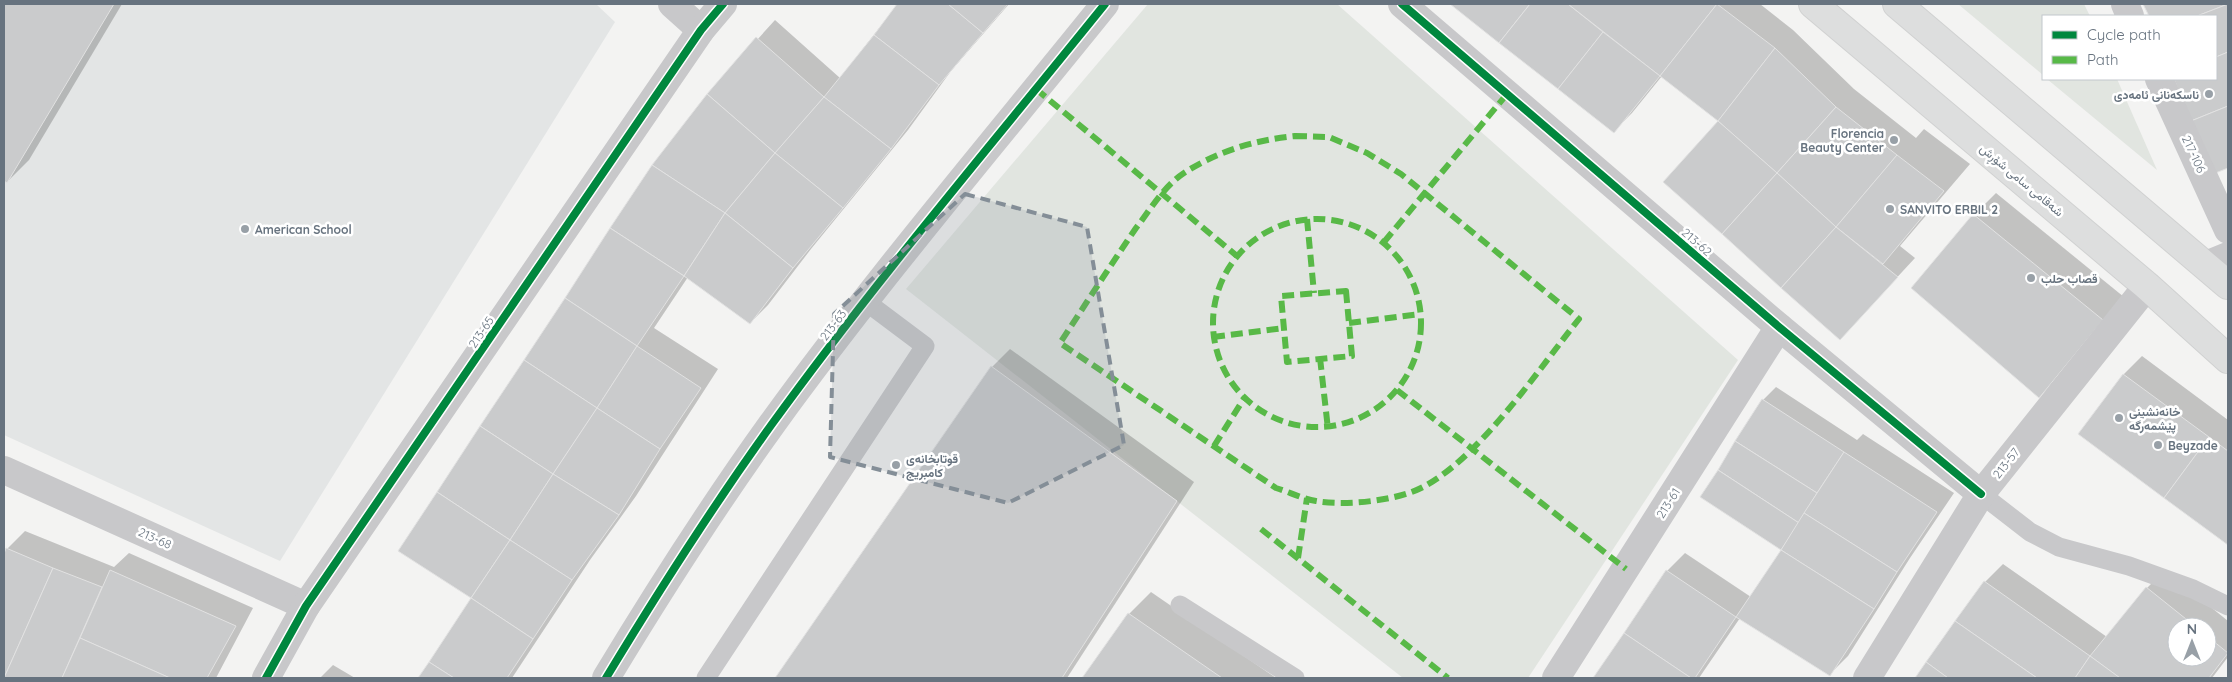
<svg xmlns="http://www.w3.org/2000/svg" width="2232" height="682" viewBox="0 0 2232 682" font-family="Quicksand,Vazirmatn,sans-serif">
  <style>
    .built { fill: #e3e5e5 }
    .green { fill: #e1e5e0 }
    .shadow { fill: #0003; fill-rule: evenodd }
    .building { fill: #cacbcc; stroke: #e2e2e2 }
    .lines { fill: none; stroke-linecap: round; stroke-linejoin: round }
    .secondary-casing { stroke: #d0d1d1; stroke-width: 30 }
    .service { stroke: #c8c8ca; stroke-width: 19 }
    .minor { stroke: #c8c8ca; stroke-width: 28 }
    .tertiary { stroke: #c8c8ca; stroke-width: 28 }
    .secondary { stroke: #dddede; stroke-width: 28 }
    .quiet { stroke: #58b947; stroke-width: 6; stroke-dasharray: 12 6; stroke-linecap: butt }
    .cycleway-casing { stroke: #fff; stroke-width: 11 }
    .cycleway { stroke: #00873e; stroke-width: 8 }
    .marked { fill: #848e97; fill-opacity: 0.2; stroke: #848e97; stroke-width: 4; stroke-dasharray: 10 6; stroke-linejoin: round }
    .poi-dot { fill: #98a0a7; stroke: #fff; stroke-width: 2 }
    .labels { text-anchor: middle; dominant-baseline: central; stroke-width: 5; stroke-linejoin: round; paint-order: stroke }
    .poi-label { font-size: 12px; font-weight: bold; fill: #67737f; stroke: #fff; text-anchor: start }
    .street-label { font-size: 12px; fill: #67737f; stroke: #fff }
  </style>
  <rect width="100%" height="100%" fill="#f3f3f2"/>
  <polygon class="built" points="4,4 596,4 615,22 280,561 4,435"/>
  <g class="green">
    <polygon points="1148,4 1337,4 1738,360 1528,678 1403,678 906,289"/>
    <polygon points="1958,4 2084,4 2090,16 2043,16 2043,75"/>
    <polygon points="2047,79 2117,79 2157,170"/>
  </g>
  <g class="shadow">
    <polygon points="4,4 122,4 29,160 7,182 4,180"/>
    <polygon points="898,4 1009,4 951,71 908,130 811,249 768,305 750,323 688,277 654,328 718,369 636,496 590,560 512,678 420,678 473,598 708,94 775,20 840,78"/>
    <polygon points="1452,4 1760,4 1793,30 1854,89 1916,138 1924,129 1970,164 1900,246 1915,258 1840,339 1720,121 1662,76 1632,113 1614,131"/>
    <polygon points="2145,4 2228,4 2228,167 2213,173 2175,79 2216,79 2216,16 2150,16"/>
    <polygon points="1996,193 2124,297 2061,375 2039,397 1974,215"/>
    <polygon points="1010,349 1194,482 1067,678 777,678 992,367"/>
    <polygon points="2142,356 2228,420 2228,544 2080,434 2124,374"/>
    <polygon points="1776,387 1857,440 1863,434 1954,493 1910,558 1848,656 1830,674 1740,618 1699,678 1594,678 1667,571 1685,553 1751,597 1782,550 1763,400"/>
    <polygon points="25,531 114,567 129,553 253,608 216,678 4,678 4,557 7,549"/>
    <path d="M 2003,564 L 2107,637 L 2147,588 L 2165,570 L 2228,621 L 2228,657 L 2212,678 L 1916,678 L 1985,582 ZM 2177,627 L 2207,627 L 2207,657 L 2177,657 Z"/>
    <polygon points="1151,592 1276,678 1084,678 1129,614"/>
    <polygon points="333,665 355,678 320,678"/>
  </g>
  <g class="building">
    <polygon points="4,4 114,4 7,183 4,181"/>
    <polygon points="897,4 948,4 983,33 939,85 874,35"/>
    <polygon points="948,4 1008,4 983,33"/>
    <polygon points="1450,4 1530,4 1499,43"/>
    <polygon points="1530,4 1568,4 1603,32 1558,89 1499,43"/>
    <polygon points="1568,4 1717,4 1660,76"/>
    <polygon points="1717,4 1775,48 1718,121 1660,76"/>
    <polygon points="2143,4 2228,4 2197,16 2149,16"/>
    <polygon points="2228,4 2228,52 2216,57 2216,16 2197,16"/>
    <polygon points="1603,32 1660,76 1614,133 1558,89"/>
    <polygon points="874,35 939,85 891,149 824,97"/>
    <polygon points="756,37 824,97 775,153 707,94"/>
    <polygon points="1775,48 1836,107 1777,173 1718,121"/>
    <polygon points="2228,52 2228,106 2191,121 2174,79 2216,79 2216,57"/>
    <polygon points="707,94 775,153 725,213 652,165"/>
    <polygon points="824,97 891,149 843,208 775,153"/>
    <polygon points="2228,106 2228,168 2213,174 2191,121"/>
    <polygon points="1836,107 1897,155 1836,227 1777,173"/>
    <polygon points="1718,121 1777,173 1722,234 1663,182"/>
    <polygon points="775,153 843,208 793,268 725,213"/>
    <polygon points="1897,155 1944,191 1883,264 1836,227"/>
    <polygon points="652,165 725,213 684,276 610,228"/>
    <polygon points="1777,173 1836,227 1781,288 1722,234"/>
    <polygon points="725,213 793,268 750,324 684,276"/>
    <polygon points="1973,214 2103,320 2039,398 1911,288"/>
    <polygon points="1836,227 1898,277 1840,340 1781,288"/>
    <polygon points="610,228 684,276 637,346 565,298"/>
    <polygon points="565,298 637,346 597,408 524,360"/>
    <polygon points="637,346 701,388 660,449 597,408"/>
    <polygon points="524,360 597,408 553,474 480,426"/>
    <polygon points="991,366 1177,501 1062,678 775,678"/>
    <polygon points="2123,374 2209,437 2164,498 2078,434"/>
    <polygon points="1762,399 1844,452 1817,493 1735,441"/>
    <polygon points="597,408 660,449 619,515 553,474"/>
    <polygon points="480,426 553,474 510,540 437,492"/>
    <polygon points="2209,437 2228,451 2228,545 2164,498"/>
    <polygon points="1735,441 1817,493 1799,523 1718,470"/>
    <polygon points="1844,452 1937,512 1897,572 1804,513"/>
    <polygon points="1718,470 1799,523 1781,550 1700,497"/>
    <polygon points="553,474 619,515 572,580 510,540"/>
    <polygon points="437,492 510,540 471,598 398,551"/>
    <polygon points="1804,513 1897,572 1874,609 1781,550"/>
    <polygon points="510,540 572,580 533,639 471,598"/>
    <polygon points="6,548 53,568 4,678 4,554"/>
    <polygon points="1781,550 1874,609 1830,676 1736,617"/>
    <polygon points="53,568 102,587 62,678 4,678"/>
    <polygon points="110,570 236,626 207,678 170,678 80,638"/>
    <polygon points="1666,570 1736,617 1695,678 1691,678 1624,633"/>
    <polygon points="1984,581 2090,656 2075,678 2037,678 1955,621"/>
    <polygon points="2146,587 2196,627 2177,627 2177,657 2207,657 2207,636 2228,653 2209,678 2120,678 2090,656"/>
    <polygon points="471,598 533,639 507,678 454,678 429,662"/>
    <polygon points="1128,613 1222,678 1082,678"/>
    <polygon points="1955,621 2037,678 1948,678 1926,662"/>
    <polygon points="1624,633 1691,678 1593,678"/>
    <polygon points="80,638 170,678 62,678"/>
    <polygon points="2090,656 2120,678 2075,678"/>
    <polygon points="429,662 454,678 418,678"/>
    <polygon points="1926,662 1948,678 1915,678"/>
  </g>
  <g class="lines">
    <g class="secondary-casing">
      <g id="secondary">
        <polyline points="1813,4 2147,286 2228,359"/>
        <polyline points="1897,4 2228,285"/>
      </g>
    </g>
    <g class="service">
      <polyline points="1981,494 2030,532 2059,547 2129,566 2193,589 2228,606"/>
      <polyline points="1180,605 1295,678"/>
      <polyline points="706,678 925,346 865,301"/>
    </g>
    <g class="minor">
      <polyline points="672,4 701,30"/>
      <polyline points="1402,4 1779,327 1981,494"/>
      <polyline points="2125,4 2130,16"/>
      <polyline points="2159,79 2228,230"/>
      <polyline points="4,470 306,606"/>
      <polyline points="266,678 306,606 701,30 723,4"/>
      <path d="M 606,678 C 658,592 713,506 772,424 C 877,279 993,143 1105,4"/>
      <polyline points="1556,678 1779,327"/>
      <polyline points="1867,678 1981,494 2147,286"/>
    </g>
    <polyline class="tertiary" points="2206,265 2228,256"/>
    <use href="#secondary" class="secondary"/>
    <g class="quiet">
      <polyline points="1036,89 1237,256"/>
      <path d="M 1295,136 L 1329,137 L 1367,153 L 1401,174 L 1579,319 C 1538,370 1479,459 1421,488 C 1395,501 1345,506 1316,501 C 1303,499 1289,492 1276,488 L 1060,343 C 1085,305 1110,266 1136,228 C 1150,210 1164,186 1184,173 C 1218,151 1255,140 1295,136 Z"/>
      <circle cx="1317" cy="323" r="104"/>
      <polyline points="1307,219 1314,293"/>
      <polyline points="1384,242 1507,94"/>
      <polygon points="1346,291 1352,356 1287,362 1281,296"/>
      <polyline points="1349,323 1420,314"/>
      <polyline points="1213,337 1284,328"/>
      <polyline points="1320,358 1328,429"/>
      <polyline points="1397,390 1626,569"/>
      <polyline points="1214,446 1245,397"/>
      <polyline points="1261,529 1448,678"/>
      <polyline points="1298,558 1307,498"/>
    </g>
    <g class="cycleway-casing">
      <g id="cycleway">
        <polyline points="1402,4 1779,327 1981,494"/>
        <polyline points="266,678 306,606 701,30 723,4"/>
        <path d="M 606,678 C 658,592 713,506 772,424 C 877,279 993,143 1105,4"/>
      </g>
    </g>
    <use href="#cycleway" class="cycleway"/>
  </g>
  <path class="marked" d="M 965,194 L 1087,227 L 1124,445 L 1008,503 L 830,457 L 834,314 Z"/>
  <g class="poi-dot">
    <circle cx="2209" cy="94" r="5"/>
    <circle cx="1894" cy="140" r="5"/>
    <circle cx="1890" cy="209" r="5"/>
    <circle cx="245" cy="229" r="5"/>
    <circle cx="2031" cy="278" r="5"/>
    <circle cx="2119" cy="418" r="5"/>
    <circle cx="2158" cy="445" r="5"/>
    <circle cx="896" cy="465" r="5"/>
  </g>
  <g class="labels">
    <g class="poi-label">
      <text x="2199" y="94" text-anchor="end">ناسکەنانی ئامەدی</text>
      <text x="1884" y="133" text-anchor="end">Florencia<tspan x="1884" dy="14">Beauty Center</tspan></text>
      <text x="1900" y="209">SANVITO ERBIL 2</text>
      <text x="255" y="229">American School</text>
      <text x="2041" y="278">قصاب حلب</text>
      <text x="2129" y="411">خانەنشینی<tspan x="2129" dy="14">پێشمەرگە</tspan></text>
      <text x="2168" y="445">Beyzade</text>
      <text x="906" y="458">قوتابخانەی<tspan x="906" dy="14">کامبریج</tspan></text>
    </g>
    <g class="street-label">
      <text transform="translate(2194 154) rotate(65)">217-106</text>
      <text transform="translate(2022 180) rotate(40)">شەقامی سامی شۆڕش</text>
      <text transform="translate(1697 242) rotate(41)">213-62</text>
      <text transform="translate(833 325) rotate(-53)">213-63</text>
      <text transform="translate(481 332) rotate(-56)">213-65</text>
      <text transform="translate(2006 463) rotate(-52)">213-57</text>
      <text transform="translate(1668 503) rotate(-58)">213-61</text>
      <text transform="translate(155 538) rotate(24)">213-68</text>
    </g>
  </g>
  <rect width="2232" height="682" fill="none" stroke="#67737f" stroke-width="10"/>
  <rect x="2042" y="15" width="175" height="65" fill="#ffffff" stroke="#c2c7cc"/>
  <rect x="2052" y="31" width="25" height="8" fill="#00873e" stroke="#c2c7cc"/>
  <text x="2087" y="40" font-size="15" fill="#67737f">Cycle path</text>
  <rect x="2052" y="56" width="25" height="8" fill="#58b947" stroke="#c2c7cc"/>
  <text x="2087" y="65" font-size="15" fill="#67737f">Path</text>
  <g transform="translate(2192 642)"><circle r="24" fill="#ffffff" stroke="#c2c7cc"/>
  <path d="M0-4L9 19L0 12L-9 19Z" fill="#98a0a7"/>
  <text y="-8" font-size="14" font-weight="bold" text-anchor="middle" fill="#67737f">N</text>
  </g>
</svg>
